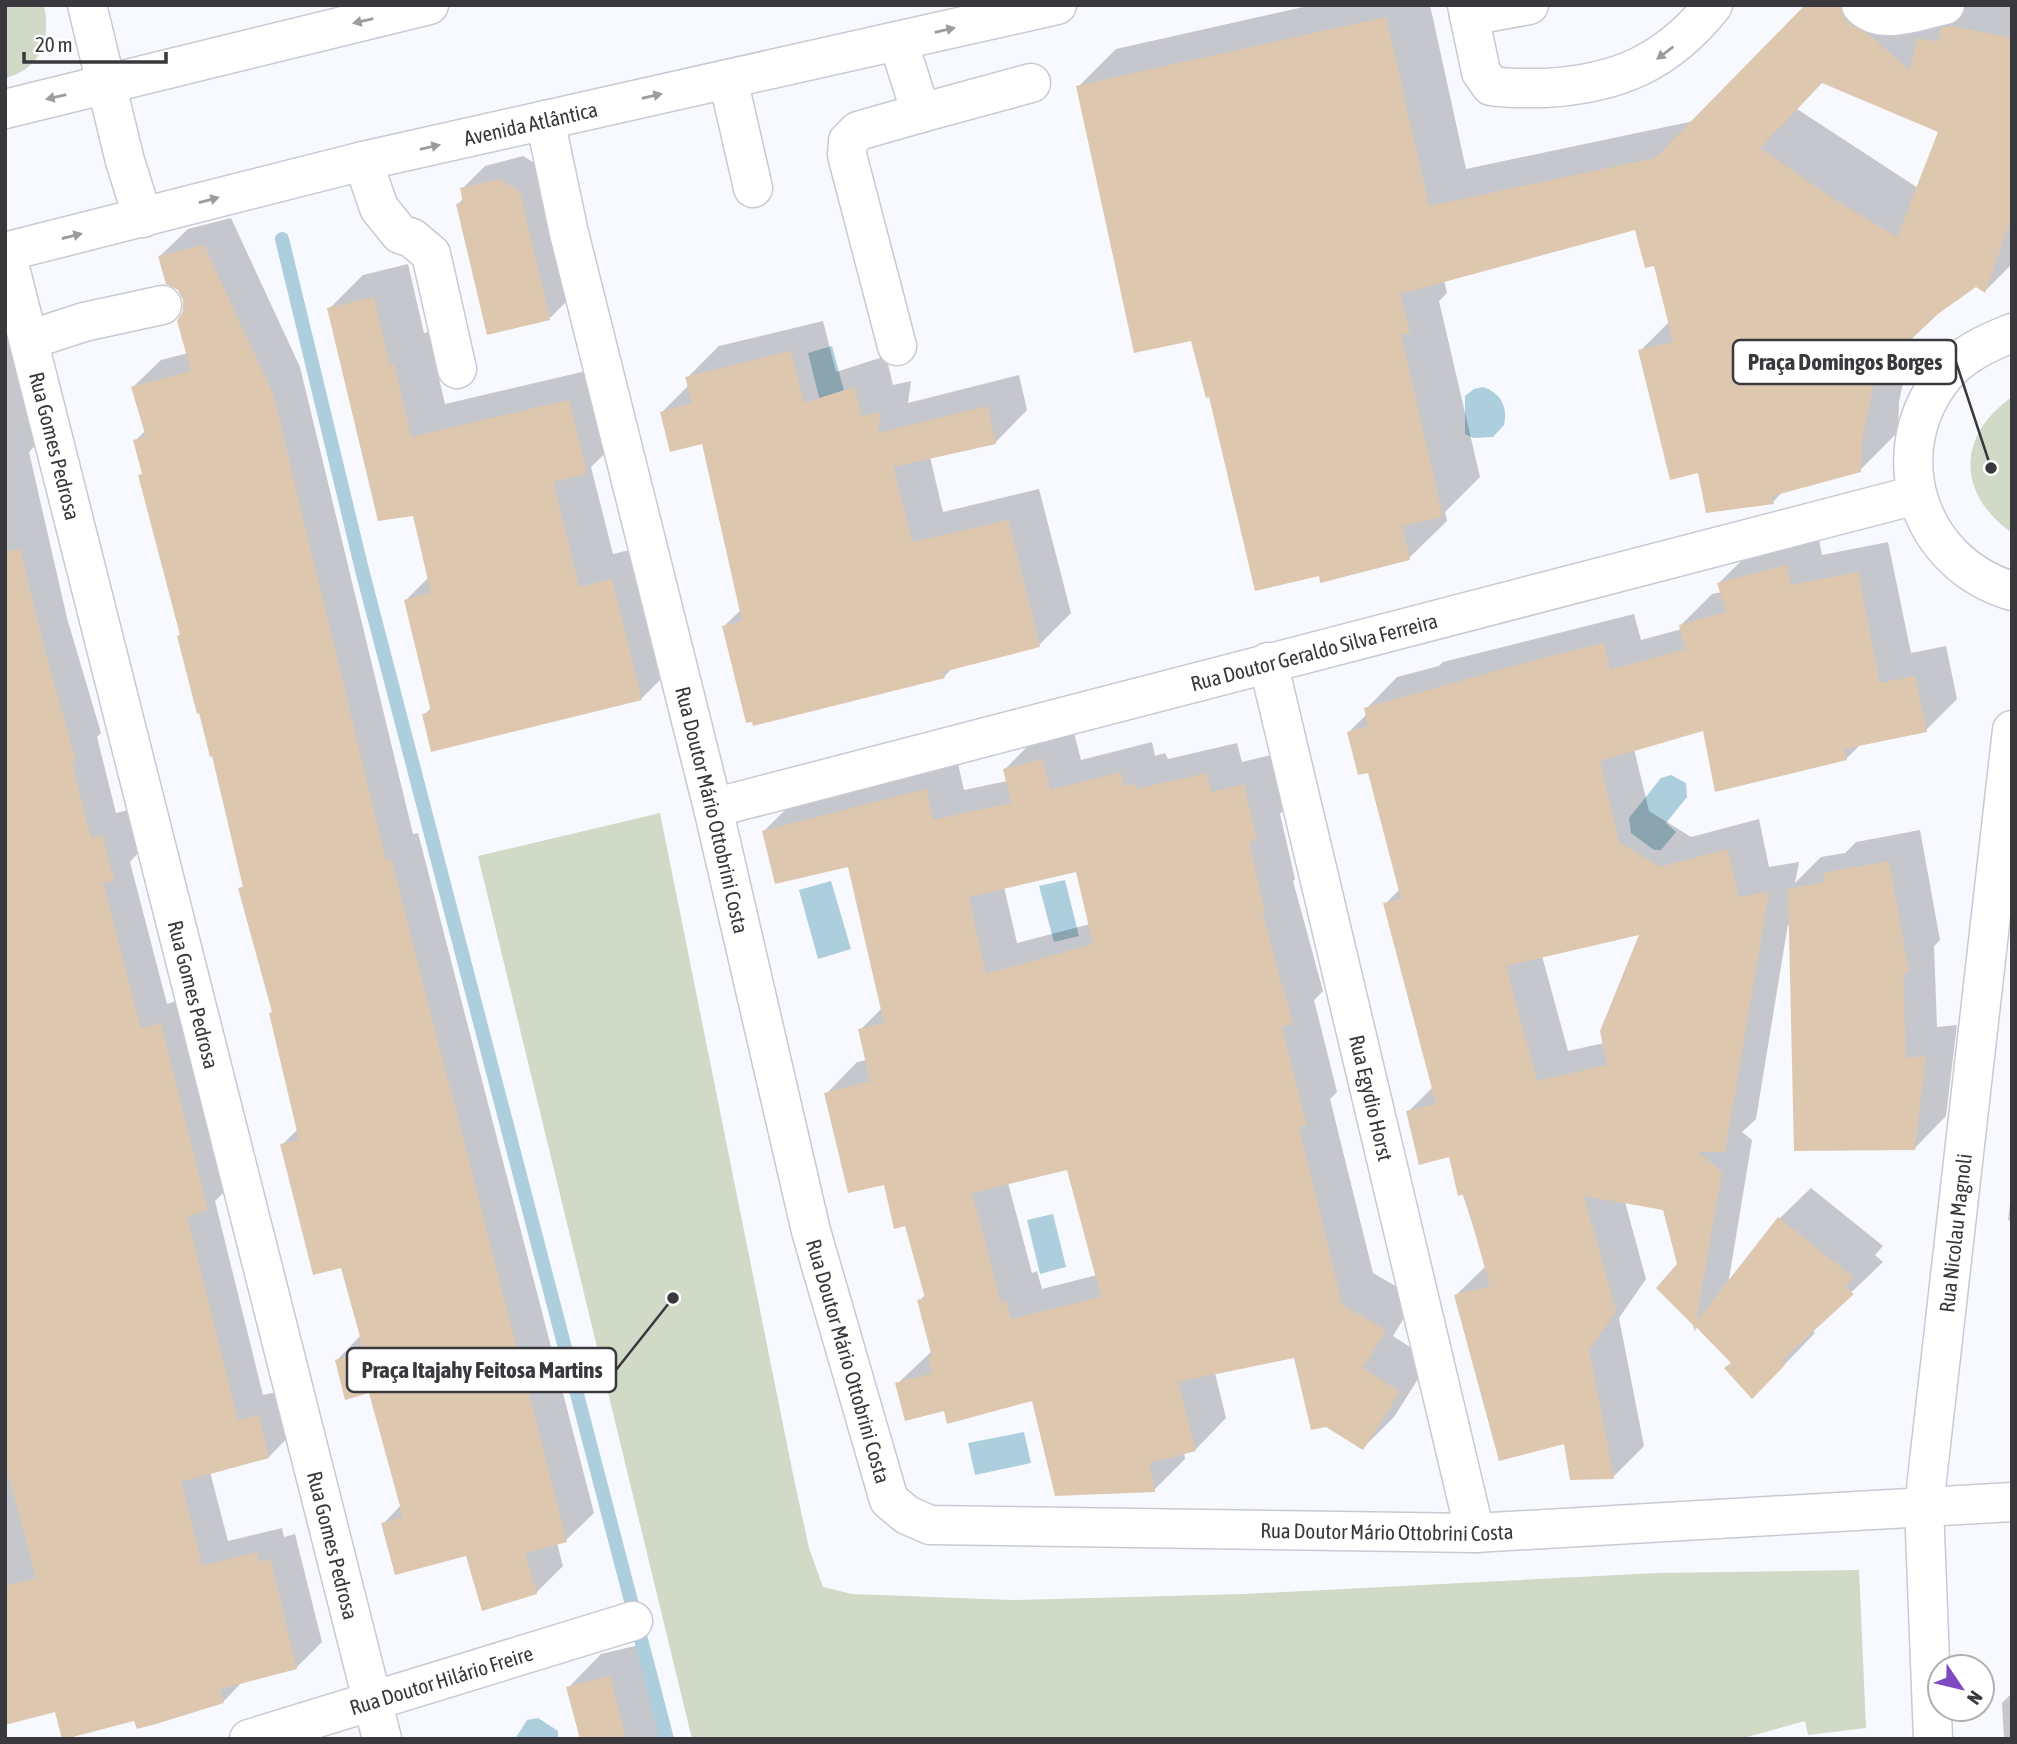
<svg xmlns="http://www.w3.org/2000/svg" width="2017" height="1744" viewBox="0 0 2017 1744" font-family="'Asap Condensed',sans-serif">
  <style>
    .green { fill: #d1d9c7 }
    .water { fill: #adcedd }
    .shadow { fill: #0003; fill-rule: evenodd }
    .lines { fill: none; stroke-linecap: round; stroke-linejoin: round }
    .stream { stroke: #adcedd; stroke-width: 14 }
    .building { fill: #ddc8af; fill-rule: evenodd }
    .minor-casing { stroke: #c8cad3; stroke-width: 41 }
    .major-casing { stroke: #c8cad3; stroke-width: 41 }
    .minor { stroke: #fff; stroke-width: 38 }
    .major { stroke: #fff; stroke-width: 38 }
    .oneway { fill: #9c9c9e }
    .labels { text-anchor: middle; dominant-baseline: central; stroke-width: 5; stroke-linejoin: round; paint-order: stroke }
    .street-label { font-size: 21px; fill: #39393d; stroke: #fff }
    .leader { fill: none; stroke: #39393d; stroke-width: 2.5 }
    .callout-dot { fill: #39393d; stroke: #fff; stroke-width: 2.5 }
    .callout { fill: #fff; stroke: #39393d; stroke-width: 2.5 }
    .callout-label { font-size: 23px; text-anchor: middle; font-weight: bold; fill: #39393d }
  </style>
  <rect width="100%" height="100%" fill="#f8f9ff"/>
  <g class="green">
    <path d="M 5,5 L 44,5 C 51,38 42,69 5,78 Z"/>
    <path d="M 2012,397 L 2012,533 C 1957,494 1956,436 2012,397 Z"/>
    <polygon points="660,813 794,1479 809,1548 823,1587 852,1594 1012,1600 1244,1594 1657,1573 1859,1570 1866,1728 1808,1735 1805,1721 1740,1739 692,1739 478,856"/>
  </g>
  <g class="water">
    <polygon points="832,346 847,402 822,409 808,353"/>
    <path d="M 1483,387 C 1501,393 1508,407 1504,425 L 1493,437 L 1473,438 L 1465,434 L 1465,396 L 1474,389 Z"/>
    <polygon points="1671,775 1686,783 1687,797 1666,823 1676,832 1661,850 1654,850 1631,833 1629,818 1661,778"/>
    <polygon points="1065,880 1079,936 1054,942 1039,886"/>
    <polygon points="831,881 851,949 818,959 799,890"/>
    <polygon points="1053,1214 1066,1267 1040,1274 1027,1220"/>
    <polygon points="1024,1432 1031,1463 975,1475 968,1443"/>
    <polygon points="538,1718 558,1731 558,1739 515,1739 527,1720"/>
  </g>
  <g class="shadow">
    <path d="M 1312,5 L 1430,5 L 1466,169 L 1694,121 L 1808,5 L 2012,5 L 2012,264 L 1985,291 L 1976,285 L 1936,312 L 1913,335 L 1899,402 L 1898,432 L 1860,470 L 1784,490 L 1773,502 L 1699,471 L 1640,351 L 1670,321 L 1655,264 L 1636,228 L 1444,280 L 1447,293 L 1439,301 L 1480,477 L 1445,512 L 1447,521 L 1409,558 L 1320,574 L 1211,395 L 1192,338 L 1078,87 L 1116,49 ZM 1823,81 L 1940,131 L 1918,188 L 1797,109 Z"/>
    <polygon points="523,156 543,168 573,295 550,318 457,205 464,198 462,189 485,166"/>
    <polygon points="231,218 300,367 413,834 418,833 594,1513 566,1540 557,1543 563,1566 536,1593 467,1554 383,1524 401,1505 370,1391 337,1360 361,1335 342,1265 282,1145 298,1129 254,929 240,889 244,885 213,754 140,476 143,472 135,441 146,430 133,387 161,360 188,353 185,299 160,256 188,229"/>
    <polygon points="408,264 424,333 428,332 445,404 603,367 620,439 591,467 613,554 646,546 675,665 641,699 424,715 432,707 405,601 429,577 414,514 329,309 363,275"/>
    <polygon points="5,305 44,436 29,452 67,618 101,733 97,737 116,813 128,810 138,853 130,862 167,1004 187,998 233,1183 215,1201 263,1395 285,1390 294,1431 269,1457 210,1472 228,1541 282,1528 284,1537 295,1534 322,1642 296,1668 243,1681 223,1702 135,1719 56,1710 5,1723"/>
    <polygon points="823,321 836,372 886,356 893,385 911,381 908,403 1019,375 1027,410 996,442 930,457 943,512 1039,489 1071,613 1039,645 953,667 944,677 724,626 741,610 703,442 662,412 689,385 687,378 719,346"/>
    <path d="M 1818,535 L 1822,555 L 1888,542 L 1911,653 L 1946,646 L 1957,699 L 1926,730 L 1861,744 L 1846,759 L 1705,728 L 1634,749 L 1649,811 L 1691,837 L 1759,819 L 1769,867 L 1799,862 L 1795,883 L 1821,857 L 1845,853 L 1856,842 L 1920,830 L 1940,940 L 1934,946 L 1937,1027 L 1957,1025 L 1946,1116 L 1915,1148 L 1788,924 L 1756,1119 L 1742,1132 L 1752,1140 L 1728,1285 L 1780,1218 L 1811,1188 L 1883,1246 L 1875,1255 L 1883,1262 L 1812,1330 L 1815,1333 L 1783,1366 L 1732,1362 L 1698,1327 L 1696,1329 L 1664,1209 L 1625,1202 L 1646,1279 L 1619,1318 L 1644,1446 L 1613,1477 L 1565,1442 L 1456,1295 L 1486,1266 L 1450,1155 L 1408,1112 L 1433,1087 L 1385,904 L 1400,889 L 1369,771 L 1349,732 L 1367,714 L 1366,709 L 1397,677 L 1439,666 L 1443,662 L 1634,614 L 1641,640 L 1682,629 L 1681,625 L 1712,594 L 1722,592 L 1719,583 L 1750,552 ZM 1642,933 L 1604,1043 L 1568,1051 L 1542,956 Z"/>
    <path d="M 1073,729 L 1081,760 L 1152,742 L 1155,756 L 1165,753 L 1168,759 L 1237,743 L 1242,762 L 1275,754 L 1287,808 L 1280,814 L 1295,879 L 1293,881 L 1323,991 L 1314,1000 L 1337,1092 L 1330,1099 L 1373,1273 L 1416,1298 L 1393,1336 L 1430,1360 L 1394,1417 L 1363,1448 L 1295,1356 L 1215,1373 L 1226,1418 L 1195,1450 L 1184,1452 L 1185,1459 L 1154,1490 L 1033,1399 L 945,1409 L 897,1384 L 932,1351 L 919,1301 L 925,1295 L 906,1224 L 885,1183 L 826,1094 L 857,1062 L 867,1060 L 860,1030 L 882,1008 L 850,865 L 764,831 L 795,800 L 957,759 L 964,790 L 1007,781 L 1005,769 L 1036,738 ZM 1077,870 L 1090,924 L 1017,943 L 1004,887 ZM 1068,1168 L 1097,1275 L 1042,1289 L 1037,1271 L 1032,1273 L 1008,1183 Z"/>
    <polygon points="2012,1187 2012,1221 2008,1220"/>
    <polygon points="643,1644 667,1739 582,1739 568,1688 601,1654"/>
    <polygon points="2012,1693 2012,1739 2004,1739 2002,1703"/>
  </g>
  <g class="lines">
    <polyline class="stream" points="282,239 362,570 667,1739"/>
  </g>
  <g class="building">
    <path d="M 1805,5 L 1839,5 L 1847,22 L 1871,36 L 1910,71 L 1917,38 L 1938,42 L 1941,28 L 1951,26 L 2012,38 L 2012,215 L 1985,293 L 1976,287 L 1938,314 L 1900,350 L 1882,342 L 1862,441 L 1861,472 L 1772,496 L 1774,504 L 1706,513 L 1698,473 L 1670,480 L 1638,350 L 1673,342 L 1654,266 L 1645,268 L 1635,230 L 1400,294 L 1410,333 L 1401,335 L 1443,517 L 1402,526 L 1410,560 L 1320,583 L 1319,576 L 1255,591 L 1209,397 L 1206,398 L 1191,341 L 1134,353 L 1076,86 L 1386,17 L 1429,206 L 1655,158 ZM 1822,83 L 1938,132 L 1897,237 L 1835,200 L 1760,148 Z"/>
    <polygon points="499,179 520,192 550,320 487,335 456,204 463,203 460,188"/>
    <polygon points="204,245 273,394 386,860 391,859 567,1542 525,1553 537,1594 482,1611 466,1556 395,1575 381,1523 403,1517 369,1393 345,1400 335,1360 364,1351 341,1268 313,1275 280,1144 299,1140 269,1013 272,1012 238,888 243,887 212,756 210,757 199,713 197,714 177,636 180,635 138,475 142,474 133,440 146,437 131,387 191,371 177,321 183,311 183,300 178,290 166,284 158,256"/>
    <polygon points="374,297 390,366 394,364 411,437 569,400 587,474 553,482 579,587 612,579 642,700 431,752 422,714 431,712 404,600 431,593 413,516 378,521 327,308"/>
    <polygon points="791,351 804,403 854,387 862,416 880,412 878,433 988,406 996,444 893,467 912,542 1008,520 1040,647 943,672 945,678 753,726 752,722 746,723 722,626 742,621 702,444 670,452 660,412 692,403 685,377"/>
    <polygon points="20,550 43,644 76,761 72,762 91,838 102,835 114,880 103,883 141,1028 161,1023 208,1210 187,1216 238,1420 259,1415 269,1458 181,1482 202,1566 257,1552 259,1562 270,1559 297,1669 220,1689 224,1703 156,1724 137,1729 134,1721 65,1739 62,1739 55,1712 5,1725 5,1586 36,1578 5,1463 5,551"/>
    <path d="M 1787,565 L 1791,585 L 1858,572 L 1880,683 L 1915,676 L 1927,732 L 1844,749 L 1847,760 L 1715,792 L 1703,731 L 1600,761 L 1619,842 L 1660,867 L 1728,849 L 1738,897 L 1769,892 L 1725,1152 L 1698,1152 L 1722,1172 L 1696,1322 L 1778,1217 L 1853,1277 L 1845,1287 L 1854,1294 L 1781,1361 L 1785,1365 L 1752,1399 L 1724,1368 L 1731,1363 L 1696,1327 L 1695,1332 L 1693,1325 L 1656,1288 L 1677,1264 L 1663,1210 L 1584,1196 L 1616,1311 L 1589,1350 L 1614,1479 L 1570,1480 L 1564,1444 L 1499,1461 L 1454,1295 L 1490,1286 L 1464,1194 L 1458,1196 L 1449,1157 L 1419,1165 L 1406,1111 L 1436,1104 L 1383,903 L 1401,899 L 1368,773 L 1358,775 L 1347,732 L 1368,726 L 1364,708 L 1546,657 L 1604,643 L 1610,670 L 1685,649 L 1679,625 L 1726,612 L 1717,583 ZM 1639,935 L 1600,1031 L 1607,1065 L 1537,1081 L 1506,966 Z"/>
    <path d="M 1042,759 L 1050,790 L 1121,772 L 1124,786 L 1134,784 L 1137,789 L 1206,773 L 1211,792 L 1244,784 L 1257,840 L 1249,842 L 1265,912 L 1262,912 L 1293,1024 L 1282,1027 L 1307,1125 L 1299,1127 L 1342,1305 L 1386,1330 L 1363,1368 L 1400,1392 L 1363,1450 L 1326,1427 L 1311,1430 L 1294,1358 L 1178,1382 L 1196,1451 L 1149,1463 L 1155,1492 L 1055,1496 L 1032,1401 L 947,1424 L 944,1411 L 905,1421 L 895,1383 L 932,1373 L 928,1358 L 932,1357 L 917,1300 L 925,1298 L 905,1226 L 894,1229 L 884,1185 L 848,1193 L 824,1093 L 870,1081 L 858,1029 L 884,1023 L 848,867 L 775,884 L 762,831 L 926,789 L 933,820 L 1011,803 L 1003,769 ZM 1076,872 L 1093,944 L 986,974 L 969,897 ZM 1067,1170 L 1101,1297 L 1011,1319 L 1006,1301 L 1001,1303 L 972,1193 Z"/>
    <polygon points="1889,861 1909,973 1903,974 1906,1058 1926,1056 1915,1150 1794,1151 1788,889 1824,882 1823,873"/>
    <polygon points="610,1676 626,1739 580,1739 566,1687"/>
  </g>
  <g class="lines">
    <g class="minor-casing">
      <g id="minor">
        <polyline points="87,5 125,161 143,218"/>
        <path d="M 1467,5 L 1481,72 L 1491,86 C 1509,89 1527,88 1545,88 C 1618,84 1668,62 1713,5"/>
        <path d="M 1861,5 C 1880,27 1920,10 1945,5"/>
        <polyline points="1469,16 1529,5"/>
        <polyline points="728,79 753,188"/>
        <polyline points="921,113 1031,83"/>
        <path id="s1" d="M 545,120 L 569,233 L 713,808 L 811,1231 L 889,1500 L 907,1515 L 930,1525 L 1475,1533 L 2012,1502"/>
        <polyline points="363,161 379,208 400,234 412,238 431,254 457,369"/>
        <path id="s2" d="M 6,252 L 382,1739"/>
        <path d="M 2012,333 C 1987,343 1962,354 1944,376 C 1882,453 1918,563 2012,591"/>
        <polyline points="29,340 84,322 162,305"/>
        <polyline points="897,346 847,155 848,141 858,131 921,113 898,41"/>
        <path id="s3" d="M 1268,662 L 1475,1533"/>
        <path id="s4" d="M 713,808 L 1916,495"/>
        <path id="s5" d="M 249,1739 L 633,1621"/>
        <path id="s6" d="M 1933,1739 L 1924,1506 L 2012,730"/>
      </g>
    </g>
    <g class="major-casing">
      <g id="major">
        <polyline points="5,109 429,5"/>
        <path id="s7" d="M 5,252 L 363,161 L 1057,5"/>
      </g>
    </g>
    <use href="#minor" class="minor"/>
    <use href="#major" class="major"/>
  </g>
  <defs><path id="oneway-solid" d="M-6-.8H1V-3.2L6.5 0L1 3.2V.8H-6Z" transform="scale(1.75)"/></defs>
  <g class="oneway">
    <use href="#oneway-solid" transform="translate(363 21) rotate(167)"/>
    <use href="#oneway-solid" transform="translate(945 30) rotate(-13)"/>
    <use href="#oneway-solid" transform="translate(1665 53) rotate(143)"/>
    <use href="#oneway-solid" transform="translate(652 96) rotate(-13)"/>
    <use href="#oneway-solid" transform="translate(56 97) rotate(167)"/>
    <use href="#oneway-solid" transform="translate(430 147) rotate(-13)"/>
    <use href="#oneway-solid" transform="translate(209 200) rotate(-15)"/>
    <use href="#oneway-solid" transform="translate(72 236) rotate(-14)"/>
  </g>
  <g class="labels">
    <g class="street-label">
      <text stroke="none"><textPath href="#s7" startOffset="541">Avenida Atlântica</textPath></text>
      <text stroke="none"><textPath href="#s2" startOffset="200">Rua Gomes Pedrosa</textPath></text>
      <text stroke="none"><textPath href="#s4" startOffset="621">Rua Doutor Geraldo Silva Ferreira</textPath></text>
      <text stroke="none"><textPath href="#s1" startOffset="710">Rua Doutor Mário Ottobrini Costa</textPath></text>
      <text stroke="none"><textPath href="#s2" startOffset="766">Rua Gomes Pedrosa</textPath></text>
      <text stroke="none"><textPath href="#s3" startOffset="448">Rua Egydio Horst</textPath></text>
      <text stroke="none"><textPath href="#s6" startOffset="508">Rua Nicolau Magnoli</textPath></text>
      <text stroke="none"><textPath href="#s1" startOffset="1278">Rua Doutor Mário Ottobrini Costa</textPath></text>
      <text stroke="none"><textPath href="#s1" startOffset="1928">Rua Doutor Mário Ottobrini Costa</textPath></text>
      <text stroke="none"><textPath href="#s2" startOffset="1334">Rua Gomes Pedrosa</textPath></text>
      <text stroke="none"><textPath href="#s5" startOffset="201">Rua Doutor Hilário Freire</textPath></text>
    </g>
  </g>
  <path class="leader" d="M1991 468L1956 362M673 1298L616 1370"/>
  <g class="callout-dot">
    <circle cx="1991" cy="468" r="7"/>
    <circle cx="673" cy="1298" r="7"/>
  </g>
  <g class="callout">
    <rect x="1733" y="340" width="223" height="44" rx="7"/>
    <rect x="347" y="1348" width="269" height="44" rx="7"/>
  </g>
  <g class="callout-label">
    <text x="1845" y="370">Praça Domingos Borges</text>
    <text x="482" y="1378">Praça Itajahy Feitosa Martins</text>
  </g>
  <rect width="2017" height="1744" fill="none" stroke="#39393d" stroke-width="14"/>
  <g transform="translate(1961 1688) rotate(125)"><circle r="33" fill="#ffffff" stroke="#b0b0b1" stroke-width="2"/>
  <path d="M0-5L12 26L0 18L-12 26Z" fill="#7f49c1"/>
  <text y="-10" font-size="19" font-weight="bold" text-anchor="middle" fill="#39393d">N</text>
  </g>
  <path d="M24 52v10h142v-10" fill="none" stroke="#39393d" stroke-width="3.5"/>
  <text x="35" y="52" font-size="21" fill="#39393d" stroke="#ffffff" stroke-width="5" paint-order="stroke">20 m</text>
</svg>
